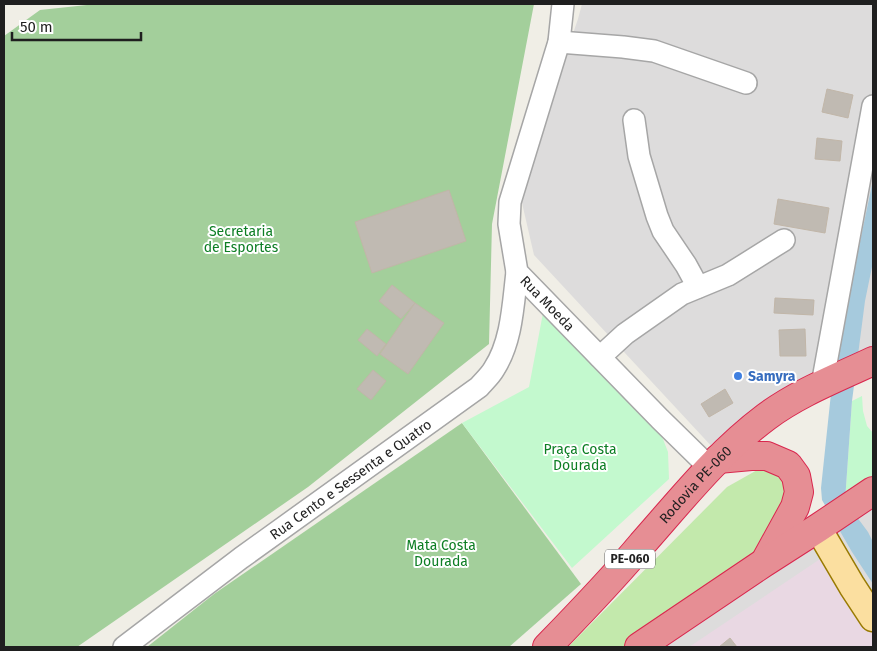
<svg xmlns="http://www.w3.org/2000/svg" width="877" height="651" viewBox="0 0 877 651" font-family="'Fira Sans',sans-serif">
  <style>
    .residential { fill: #dddcdc }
    .industrial { fill: #e9d8e3 }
    .grass { fill: #c3e9ac }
    .forest { fill: #a3cf9b }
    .park { fill: #c3f9ce }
    .water { fill: #a6cadd }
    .building { fill: #c0bab2; stroke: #c1b6a8 }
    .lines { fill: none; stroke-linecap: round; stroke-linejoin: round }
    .minor-casing { stroke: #a6a6a6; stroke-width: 24 }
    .major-casing { stroke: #997a02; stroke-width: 29 }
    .highway-casing { stroke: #d9274e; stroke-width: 30 }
    .minor { stroke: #fff; stroke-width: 21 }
    .major { stroke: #fbdfa0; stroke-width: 26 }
    .highway { stroke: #e68e94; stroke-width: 28 }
    .shop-dot { fill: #3f7fe0; stroke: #fff; stroke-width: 2 }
    .labels { text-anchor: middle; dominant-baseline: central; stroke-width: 4; stroke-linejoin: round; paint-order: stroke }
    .shield { fill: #fff; stroke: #626262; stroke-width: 1 }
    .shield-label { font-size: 12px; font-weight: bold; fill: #1f1f1f }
    .park-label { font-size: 14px; fill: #0d7e24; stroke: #fff }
    .street-label { font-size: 14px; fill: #1f1f1f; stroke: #fff }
    .shop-label { font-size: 14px; font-weight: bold; fill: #366cbe; stroke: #fff; text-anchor: start }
  </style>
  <rect width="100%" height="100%" fill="#f0eee6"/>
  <g class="residential">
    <polygon points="582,4 873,4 873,372 715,450 534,255 519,190 578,19"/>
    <polygon points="873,488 873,647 642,647"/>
  </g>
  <polygon class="industrial" points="835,549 873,609 873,647 689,647"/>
  <polygon class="grass" points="759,469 784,473 791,490 767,544 626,647 568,647 727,487"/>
  <g class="forest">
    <polygon points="96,4 534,4 492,224 489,344 308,487 77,647 4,647 4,36 40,10"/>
    <polygon points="462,423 581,584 509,647 147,647 214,594"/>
  </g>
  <g class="park">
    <polygon points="543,313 661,434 668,452 669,479 572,568 462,423 529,387"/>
    <polygon points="862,396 863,411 867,426 873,433 873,483 845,501 852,401"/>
  </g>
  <polygon class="water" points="873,180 873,262 865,301 852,401 845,501 868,532 873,542 873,584 852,552 822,500 821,488 834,365"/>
  <g class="building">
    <polygon points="827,89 853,95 848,118 822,112"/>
    <polygon points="817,138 842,141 840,161 815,159"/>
    <polygon points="449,190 466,241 372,273 355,222"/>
    <polygon points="778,199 829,208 825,233 774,224"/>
    <polygon points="392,285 415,303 401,319 379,301"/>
    <polygon points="775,298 814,300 813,315 774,313"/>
    <polygon points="415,303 444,323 408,374 380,354"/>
    <polygon points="367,329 386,344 377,356 358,340"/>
    <polygon points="805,329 806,356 780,356 779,330"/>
    <polygon points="373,370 386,381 371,400 357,389"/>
    <polygon points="725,389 733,403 709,417 701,404"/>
    <polygon points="730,638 737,647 719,647"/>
  </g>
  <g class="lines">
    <g class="minor-casing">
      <g id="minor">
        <path id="s1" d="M 563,4 L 559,42 L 510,202 L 509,224 L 517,272 L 660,419 L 709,467"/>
        <polyline points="559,42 623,47 654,51 746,83"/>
        <polyline points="634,120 639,156 657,216 663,231 686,265 698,287"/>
        <polyline points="600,357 625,334 682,294 728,275 784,240"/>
        <polyline points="822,385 873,106"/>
        <path id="s2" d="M 124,647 L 241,558 L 479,387 C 484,381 490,376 494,369 C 512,341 513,305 517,272"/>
      </g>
    </g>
    <g class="major-casing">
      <polyline id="major" points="818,528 852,586 873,618"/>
    </g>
    <g class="highway-casing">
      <g id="highway">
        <polyline points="718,459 751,456 767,456 788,465 796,476 799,492 795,507 767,558"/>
        <path id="s3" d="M 547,647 C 580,613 612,580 642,544 C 681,500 718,453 766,417 C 798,393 837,378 873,361"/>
        <polyline points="639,647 765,562 818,528 873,491"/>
      </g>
    </g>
    <use href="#minor" class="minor"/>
    <use href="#major" class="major"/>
    <use href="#highway" class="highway"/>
  </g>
  <circle class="shop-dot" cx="738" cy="376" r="5"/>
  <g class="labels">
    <rect class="shield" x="605" y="549.5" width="50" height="19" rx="4"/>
    <g class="shield-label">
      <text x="630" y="559">PE-060</text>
    </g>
    <g class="park-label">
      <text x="241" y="231">Secretaria<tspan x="241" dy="16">de Esportes</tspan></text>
      <text x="580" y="449">Praça Costa<tspan x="580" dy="16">Dourada</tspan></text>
      <text x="441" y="545">Mata Costa<tspan x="441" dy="16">Dourada</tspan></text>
    </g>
    <g class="street-label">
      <text stroke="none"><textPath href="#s1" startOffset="320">Rua Moeda</textPath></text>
      <text stroke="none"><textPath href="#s2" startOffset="282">Rua Cento e Sessenta e Quatro</textPath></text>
      <text stroke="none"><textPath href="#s3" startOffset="220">Rodovia PE-060</textPath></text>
    </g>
    <g class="shop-label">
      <text x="748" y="376">Samyra</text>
    </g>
  </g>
  <rect width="877" height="651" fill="none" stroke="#1f1f1f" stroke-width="10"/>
  <path d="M12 32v8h129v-8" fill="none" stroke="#1f1f1f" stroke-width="2.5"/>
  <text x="20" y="32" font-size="15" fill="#1f1f1f" stroke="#ffffff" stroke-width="4" paint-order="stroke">50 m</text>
</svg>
